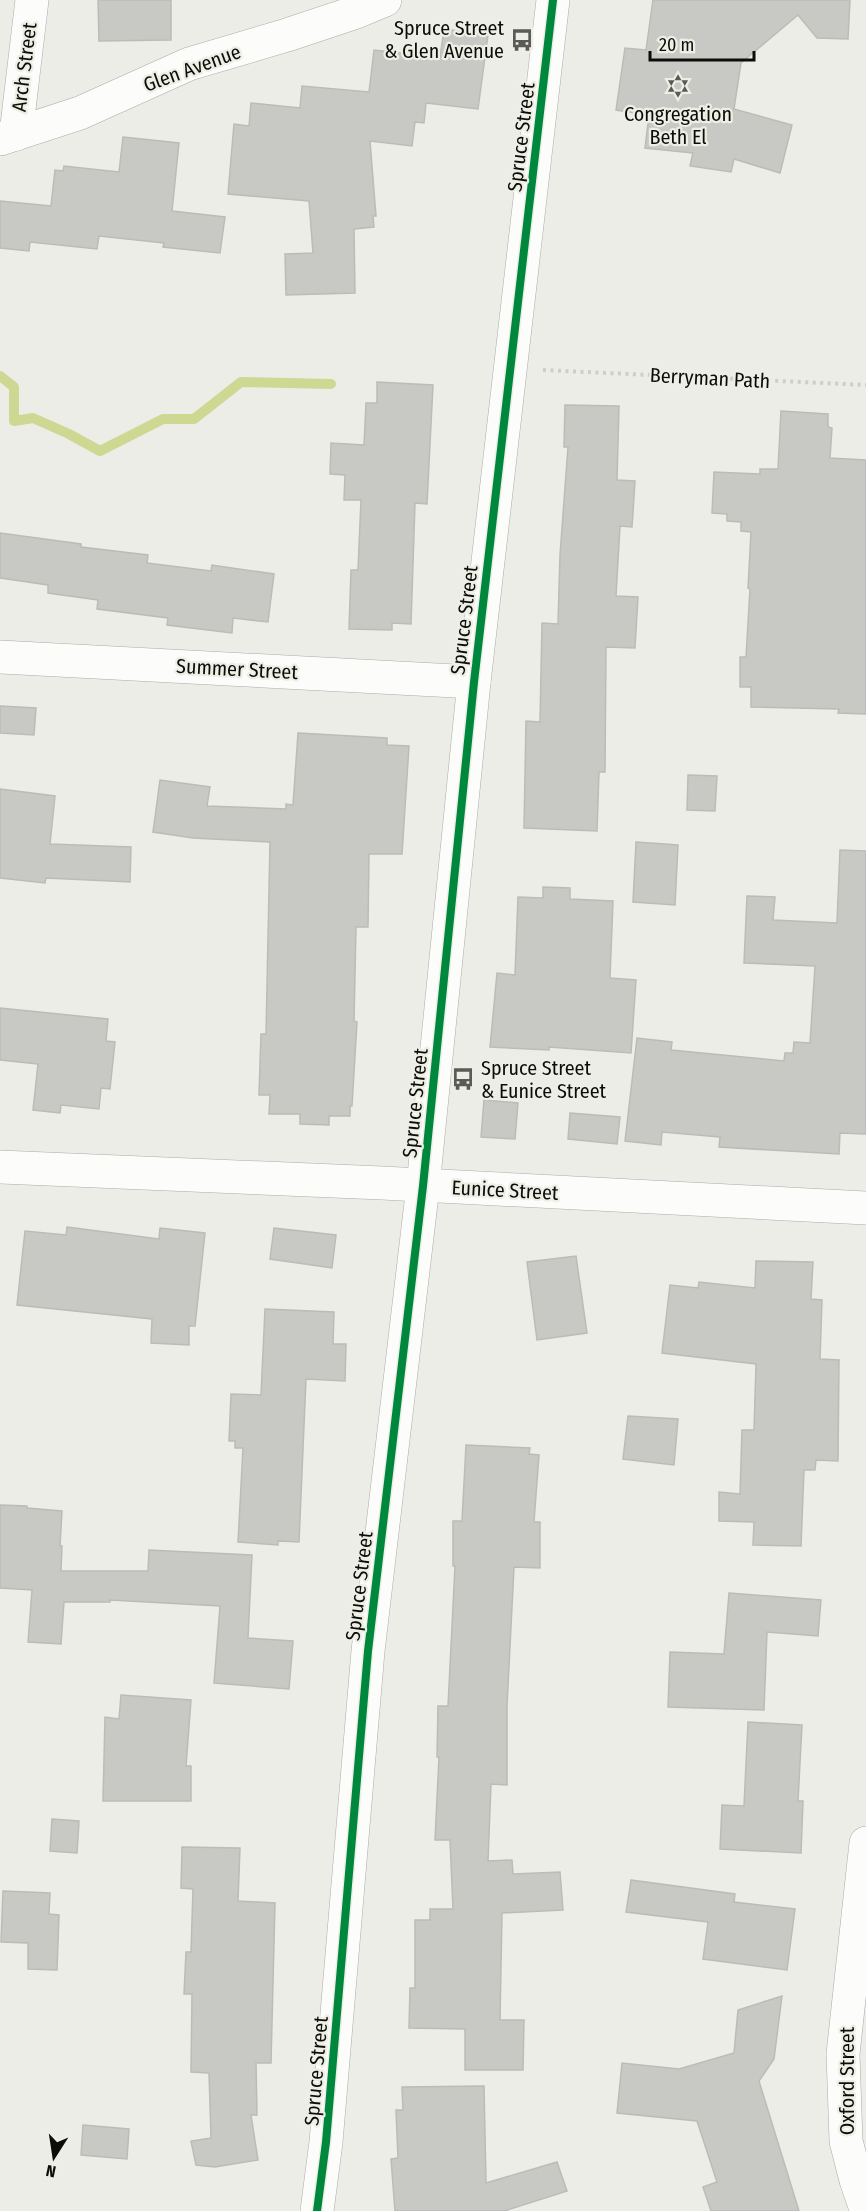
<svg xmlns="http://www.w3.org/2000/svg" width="866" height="2211" viewBox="0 0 866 2211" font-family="'Fira Sans Condensed',sans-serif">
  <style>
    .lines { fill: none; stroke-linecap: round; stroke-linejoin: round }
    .stream { stroke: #cfd892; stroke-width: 10 }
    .building { fill: #c8c9c5; stroke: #bbbcb8; stroke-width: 1.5 }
    .minor-casing { stroke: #abaca8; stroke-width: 34 }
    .path { stroke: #cdcdcb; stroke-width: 4; stroke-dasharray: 3 4.5; stroke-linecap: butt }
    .minor { stroke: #fcfcfb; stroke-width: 33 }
    .cycleway-casing { stroke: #edefe5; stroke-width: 11 }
    .cycleway { stroke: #00873e; stroke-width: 8 }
    .labels { text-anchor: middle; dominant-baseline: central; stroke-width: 4.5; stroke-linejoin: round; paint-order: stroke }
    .poi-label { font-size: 20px; fill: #0c0c09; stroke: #edefe5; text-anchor: end }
    .street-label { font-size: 20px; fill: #0c0c09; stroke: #edefe5 }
  </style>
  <rect width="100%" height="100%" fill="#ecede7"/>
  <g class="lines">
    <polyline class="stream" points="0,376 14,387 14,421 33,418 69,434 100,451 163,419 194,419 241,382 331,384"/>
  </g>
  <g class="building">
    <polygon points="98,0 171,0 171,40 99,41"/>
    <polygon points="653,0 850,0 848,39 817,38 798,15 741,63 734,109 792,125 780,173 734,159 731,172 690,166 693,153 645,148 649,115 616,110 625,48 646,50"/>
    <polygon points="444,29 488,35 478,109 426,103 424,123 415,122 412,146 370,141 376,216 373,216 374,227 354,229 355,293 286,295 285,254 313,253 309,201 228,194 234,124 249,126 251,103 300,108 302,86 369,92 374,50 440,57"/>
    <polygon points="123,137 179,143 172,211 225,217 220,253 163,247 164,243 99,236 97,249 30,242 29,251 0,248 0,201 51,206 55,170 63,171 64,166 119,172"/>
    <polygon points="377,382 433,385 427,504 415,503 411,624 392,623 392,630 349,629 351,570 358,570 361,500 344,500 345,475 330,474 331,443 364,445 366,403 377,403"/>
    <polygon points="565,405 619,406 617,480 635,481 632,527 620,526 616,596 638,597 635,648 606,647 605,772 599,772 597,831 524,828 526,721 540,722 542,623 558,624 560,555 568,447 564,447"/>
    <polygon points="781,411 828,414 828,427 832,428 830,458 866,460 866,714 838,713 839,709 751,707 751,687 740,687 740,657 746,657 750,589 748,588 751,532 741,531 741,522 727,521 727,514 712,513 714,472 760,474 760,469 778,469"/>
    <polygon points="0,533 81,544 81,547 148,555 147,563 211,571 212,565 274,574 268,622 233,618 232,633 167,625 168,618 97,609 98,600 48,593 48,585 0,578"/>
    <polygon points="0,706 36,708 34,735 0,733"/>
    <polygon points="298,733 387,738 387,745 409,746 402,854 369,854 368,927 356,927 354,1021 357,1022 352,1106 350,1106 350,1116 329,1116 329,1125 300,1124 300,1114 269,1114 270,1095 259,1095 261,1034 266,1034 270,842 193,838 153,832 160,780 210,787 207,806 286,809 286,804 293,805"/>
    <polygon points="688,775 717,776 715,811 687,810"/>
    <polygon points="0,789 55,796 50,844 131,847 130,882 46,878 45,883 0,878"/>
    <polygon points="636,842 678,845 675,905 633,902"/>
    <polygon points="840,850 866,851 866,1134 840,1133 839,1154 719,1147 720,1137 662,1132 661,1145 625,1141 637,1038 672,1042 671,1050 784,1061 785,1053 793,1053 794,1042 810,1043 815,966 744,963 747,896 775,897 773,920 837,923"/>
    <polygon points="543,887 570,888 570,899 613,901 610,978 636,980 631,1053 549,1047 549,1050 490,1047 497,973 515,975 518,897 543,898"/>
    <polygon points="0,1008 108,1019 106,1041 115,1042 110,1089 101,1088 99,1109 61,1105 60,1113 33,1110 38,1064 0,1060"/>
    <polygon points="484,1100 518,1103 515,1139 481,1137"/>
    <polygon points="570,1113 620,1117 617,1144 568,1139"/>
    <polygon points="67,1227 159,1239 160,1228 205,1233 195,1326 189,1326 189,1345 151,1343 152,1319 17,1305 25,1231 66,1235"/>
    <polygon points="274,1228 336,1235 332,1268 270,1259"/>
    <polygon points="576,1256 587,1333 537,1340 527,1262"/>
    <polygon points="756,1261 813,1262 811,1299 822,1300 820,1359 839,1360 838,1461 816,1460 815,1470 804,1470 801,1546 753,1545 754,1522 719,1521 719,1492 740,1494 742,1430 754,1430 756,1364 662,1353 670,1285 698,1288 699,1282 755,1288"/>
    <polygon points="265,1309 334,1312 333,1344 346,1344 345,1381 306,1379 299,1542 278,1541 278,1545 238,1542 243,1448 235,1448 235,1441 229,1441 231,1394 261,1395"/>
    <polygon points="628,1416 678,1419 674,1465 623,1459"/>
    <polygon points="466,1445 530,1448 529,1454 539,1455 534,1522 540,1522 540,1568 514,1567 507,1706 507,1785 491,1784 488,1861 512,1860 513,1874 560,1872 563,1910 502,1913 500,2020 524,2020 523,2070 465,2070 465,2029 409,2028 410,1988 415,1988 415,1920 430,1920 430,1909 453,1909 450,1840 435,1840 439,1757 437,1757 438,1706 448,1706 455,1566 453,1566 453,1521 462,1521"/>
    <polygon points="0,1505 27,1506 27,1508 62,1511 60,1546 62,1546 61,1571 148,1571 149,1550 252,1555 248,1638 293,1641 289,1689 214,1683 220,1606 110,1600 110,1602 64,1602 61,1644 28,1642 32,1590 0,1588"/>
    <polygon points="729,1593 821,1600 818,1636 767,1632 764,1710 668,1707 670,1652 724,1654"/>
    <polygon points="121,1695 191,1700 186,1766 191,1766 191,1801 103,1801 105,1717 119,1719"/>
    <polygon points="748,1722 802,1725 798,1801 803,1801 801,1853 720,1849 722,1805 744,1806"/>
    <polygon points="52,1819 79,1821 77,1853 50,1851"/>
    <polygon points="182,1847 240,1848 238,1901 275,1903 271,2063 256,2063 257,2115 251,2115 258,2160 215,2167 196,2165 191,2141 211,2138 209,2073 191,2072 192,1994 184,1994 186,1952 191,1952 193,1889 181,1888"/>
    <polygon points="631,1880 735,1894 734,1902 795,1909 787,1970 703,1959 708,1922 626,1912"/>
    <polygon points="3,1891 50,1893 49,1914 59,1915 57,1970 28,1969 28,1943 1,1942"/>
    <polygon points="782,1996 774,2059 759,2081 799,2211 711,2211 703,2187 717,2182 697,2121 617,2113 622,2063 679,2069 734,2053 738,2010"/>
    <polygon points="484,2086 486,2183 557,2162 567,2191 504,2211 395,2211 391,2159 398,2158 396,2110 403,2110 402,2087"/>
    <polygon points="83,2125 129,2129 127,2159 81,2155"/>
  </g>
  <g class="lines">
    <g class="minor-casing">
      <g id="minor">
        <polyline points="16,134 32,0"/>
        <polyline points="0,139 80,113 189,64 287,35 356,12 385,0"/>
        <polyline points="0,657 474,682"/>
        <polyline points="0,1167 382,1183 866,1208"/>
        <polyline points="866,1843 843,2054 846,2141 856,2180 866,2209"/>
        <polyline points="317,2211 326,2142 368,1651 423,1186 474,682 553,0"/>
      </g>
    </g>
    <polyline class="path" points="543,370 866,385"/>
    <use href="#minor" class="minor"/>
    <g class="cycleway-casing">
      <polyline id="cycleway" points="317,2211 326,2142 368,1651 423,1186 474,682 553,0"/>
    </g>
    <use href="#cycleway" class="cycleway"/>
  </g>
  <defs>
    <g id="bus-bare" transform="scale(1.8)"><path d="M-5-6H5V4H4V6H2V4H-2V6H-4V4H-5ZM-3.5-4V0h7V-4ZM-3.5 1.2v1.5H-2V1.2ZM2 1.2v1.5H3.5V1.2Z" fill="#5a5b57" stroke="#edefe5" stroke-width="2.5" paint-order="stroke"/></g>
    <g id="synagogue-bare" transform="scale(1.8)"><path d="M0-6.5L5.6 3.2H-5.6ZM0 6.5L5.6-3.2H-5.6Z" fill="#5a5b57" stroke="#edefe5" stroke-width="2.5" paint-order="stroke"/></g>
  </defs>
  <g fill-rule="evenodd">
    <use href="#bus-bare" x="522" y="40"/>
    <use href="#synagogue-bare" x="678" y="86"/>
    <use href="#bus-bare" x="463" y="1079"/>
  </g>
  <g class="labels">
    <g class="poi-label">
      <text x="504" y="28">Spruce Street<tspan x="504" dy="23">&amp; Glen Avenue</tspan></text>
      <text x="678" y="114" text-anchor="middle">Congregation<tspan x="678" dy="23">Beth El</tspan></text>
      <text x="481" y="1068" text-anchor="start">Spruce Street<tspan x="481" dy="23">&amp; Eunice Street</tspan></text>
    </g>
    <g class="street-label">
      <text transform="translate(24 67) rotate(-83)">Arch Street</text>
      <text transform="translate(192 68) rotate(-20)">Glen Avenue</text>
      <text transform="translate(521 137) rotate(-83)">Spruce Street</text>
      <text transform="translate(710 378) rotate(3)">Berryman Path</text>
      <text transform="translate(464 620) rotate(-83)">Spruce Street</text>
      <text transform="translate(237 669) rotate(3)">Summer Street</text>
      <text transform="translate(415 1103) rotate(-84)">Spruce Street</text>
      <text transform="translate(505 1190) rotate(3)">Eunice Street</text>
      <text transform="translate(359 1586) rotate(-83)">Spruce Street</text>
      <text transform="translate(316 2071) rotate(-85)">Spruce Street</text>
      <text transform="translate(847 2081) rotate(-90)">Oxford Street</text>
    </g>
  </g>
  <g transform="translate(54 2157) rotate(192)" stroke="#edefe5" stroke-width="4.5" paint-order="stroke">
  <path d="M0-4.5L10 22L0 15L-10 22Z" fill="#0c0c09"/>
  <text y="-9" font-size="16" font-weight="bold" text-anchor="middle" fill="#0c0c09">N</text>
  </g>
  <path d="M650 51v9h104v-9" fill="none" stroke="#0c0c09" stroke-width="3"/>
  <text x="659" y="51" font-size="18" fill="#0c0c09" stroke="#edefe5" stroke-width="4.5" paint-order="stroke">20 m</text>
</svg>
